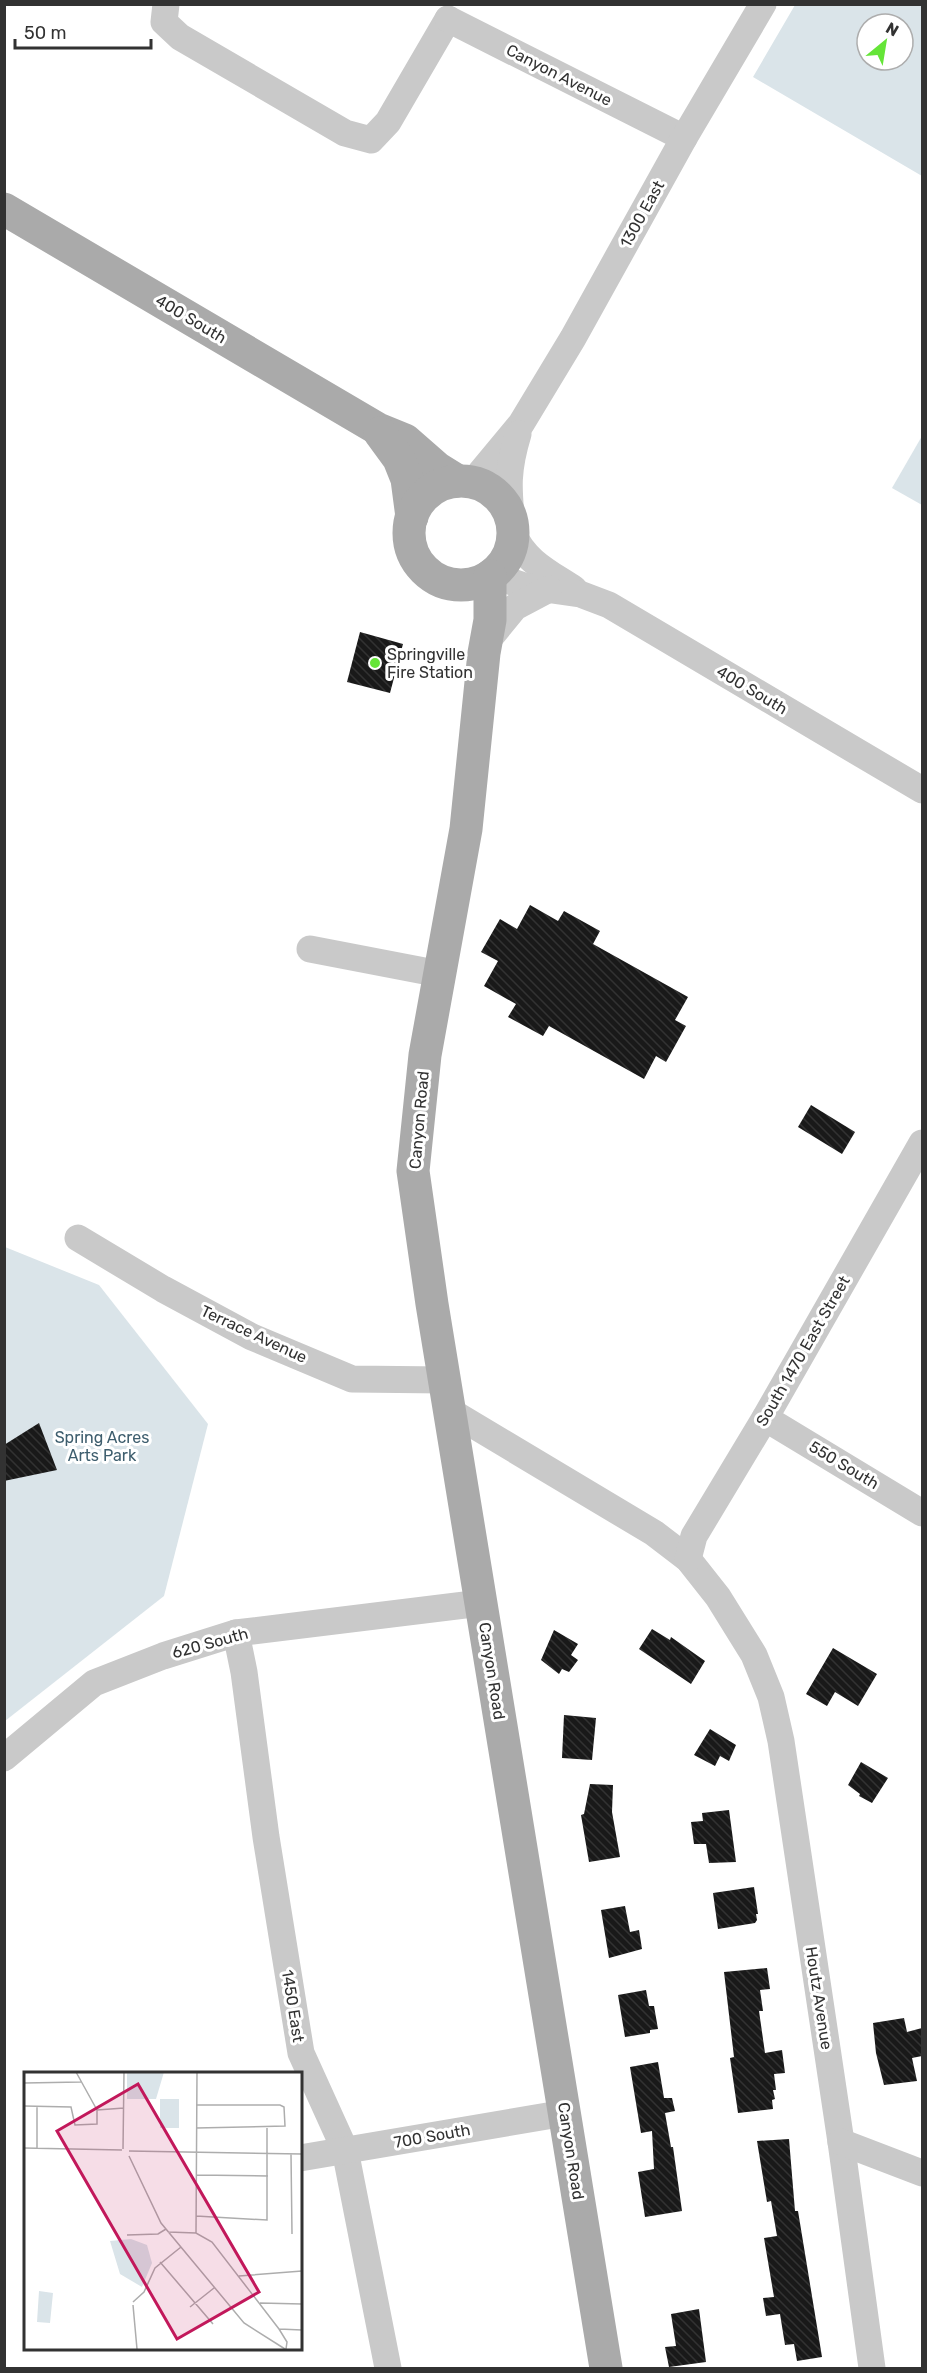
<svg xmlns="http://www.w3.org/2000/svg" width="927" height="2373" viewBox="0 0 927 2373" font-family="Rubik,sans-serif">
  <style>
    .green { fill: #dae4e9; fill-rule: evenodd }
    .building { fill: url(#building-back-hatch) }
    .lines { fill: none; stroke-linecap: round; stroke-linejoin: round }
    .minor { stroke: #c9c9c9; stroke-width: 27 }
    .major { stroke: #aaa; stroke-width: 33 }
    .poi-dot { fill: #65e538; stroke: #fff; stroke-width: 2 }
    .labels { text-anchor: middle; dominant-baseline: central; stroke-width: 6; stroke-linejoin: round; paint-order: stroke }
    .street-label { font-size: 16px; fill: #323232; stroke: #fff }
    .poi-label { font-size: 16px; fill: #323232; stroke: #fff; text-anchor: start }
    .park-label { font-size: 16px; fill: #3e5e6e; stroke: #fff }
    .inset-road { fill: none; stroke: #adadad; stroke-width: 1.5 }
    .view { fill: #c2185b; fill-opacity: 0.15; stroke: #c2185b; stroke-width: 3 }
    .inset-edge { fill: none; stroke: #323232; stroke-width: 3 }
  </style>
  <defs>
    <pattern id="building-back-hatch" width="6" height="6" patternUnits="userSpaceOnUse" patternTransform="scale(1.5)"><rect width="6" height="6" fill="#191919"/><path d="M-1 5l2 2M0 0l6 6M5-1l2 2" fill="none" stroke="#323232"/></pattern>
  </defs>
  <rect width="100%" height="100%" fill="#fff"/>
  <g class="green">
    <path d="M 795,5 L 922,5 L 922,176 L 753,77 ZM 867,24 L 903,24 L 903,60 L 867,60 Z"/>
    <polygon points="922,436 922,505 892,488"/>
    <polygon points="5,1247 99,1285 208,1424 164,1596 5,1721"/>
  </g>
  <g class="building">
    <polygon points="360,632 403,644 390,693 347,682"/>
    <polygon points="530,905 558,921 564,911 600,931 593,944 688,997 675,1020 686,1026 666,1062 656,1056 644,1079 549,1026 543,1036 508,1017 516,1004 484,986 498,961 481,952 500,919 517,929"/>
    <polygon points="811,1105 855,1132 842,1154 798,1127"/>
    <polygon points="39,1423 57,1470 4,1481 4,1445"/>
    <polygon points="652,1629 670,1640 671,1637 705,1661 691,1684 639,1649"/>
    <polygon points="554,1630 578,1644 571,1655 578,1660 569,1672 562,1669 559,1674 541,1660"/>
    <polygon points="833,1648 877,1674 858,1706 835,1692 827,1706 806,1694"/>
    <polygon points="564,1715 596,1718 592,1760 562,1758"/>
    <polygon points="710,1729 736,1745 729,1761 720,1756 715,1766 694,1755"/>
    <polygon points="861,1762 888,1778 872,1803 859,1796 860,1794 848,1785"/>
    <polygon points="590,1784 613,1785 612,1812 620,1857 589,1862 581,1815 584,1814"/>
    <polygon points="729,1810 736,1862 709,1863 706,1844 694,1844 691,1822 703,1821 702,1813"/>
    <polygon points="754,1887 758,1914 756,1914 757,1920 755,1923 718,1929 713,1893"/>
    <polygon points="625,1906 630,1932 639,1930 642,1949 609,1958 601,1910"/>
    <polygon points="767,1968 770,1989 760,1990 763,2011 759,2011 765,2053 782,2050 785,2073 774,2074 776,2090 773,2090 775,2099 772,2100 773,2109 738,2113 730,2058 734,2057 724,1972"/>
    <polygon points="646,1990 649,2006 654,2006 658,2029 650,2030 650,2033 625,2037 618,1995"/>
    <polygon points="904,2018 907,2032 922,2028 922,2056 912,2058 917,2081 884,2085 876,2053 873,2023"/>
    <polygon points="658,2062 664,2098 672,2098 675,2111 665,2113 671,2147 673,2147 682,2211 645,2217 638,2172 654,2169 652,2131 641,2133 630,2067"/>
    <polygon points="789,2139 795,2211 798,2211 822,2357 797,2361 794,2344 785,2345 780,2314 766,2316 763,2298 774,2297 764,2238 777,2236 771,2201 767,2202 757,2141"/>
    <polygon points="699,2309 706,2362 669,2367 665,2347 676,2346 671,2314"/>
  </g>
  <g class="lines">
    <g class="minor">
      <polyline points="166,4 164,22 180,37 345,133 371,140 388,122 448,19"/>
      <polyline points="448,19 684,138"/>
      <polyline points="472,483 521,424 573,338 684,138 763,4"/>
      <path d="M 512,525 C 508,488 507,470 518,434"/>
      <path d="M 513,533 C 524,561 550,573 574,589"/>
      <polyline points="492,575 524,586 580,594 609,605 922,790"/>
      <polyline points="488,640 515,607 549,589"/>
      <polyline points="310,949 440,974"/>
      <polyline points="78,1238 163,1289 252,1337 352,1379 444,1380"/>
      <polyline points="450,1411 654,1533 688,1559 718,1597 754,1655 771,1697 781,1741 841,2142 872,2368"/>
      <polyline points="765,1418 922,1513"/>
      <polyline points="688,1559 694,1536 765,1418 922,1143"/>
      <polyline points="236,1633 244,1672 266,1837 301,2053 345,2150 388,2368"/>
      <polyline points="4,1758 94,1683 163,1656 236,1633 481,1603"/>
      <polyline points="841,2142 922,2173"/>
      <polyline points="300,2158 565,2113"/>
    </g>
    <g class="major">
      <polyline points="4,209 378,429 405,440 437,468 458,481"/>
      <polyline points="380,433 399,459 407,479 412,517"/>
      <circle cx="461" cy="533" r="52"/>
      <polyline points="490,576 490,620 484,653 466,829 425,1055 413,1171 432,1304 606,2368"/>
    </g>
  </g>
  <circle class="poi-dot" cx="375" cy="663" r="6"/>
  <g class="labels">
    <g class="street-label">
      <text transform="translate(559 75) rotate(27)">Canyon Avenue</text>
      <text transform="translate(642 214) rotate(-61)">1300 East</text>
      <text transform="translate(191 319) rotate(31)">400 South</text>
      <text transform="translate(752 690) rotate(31)">400 South</text>
      <text transform="translate(419 1120) rotate(-85)">Canyon Road</text>
      <text transform="translate(254 1334) rotate(25)">Terrace Avenue</text>
      <text transform="translate(803 1351) rotate(-60)">South 1470 East Street</text>
      <text transform="translate(844 1465) rotate(31)">550 South</text>
      <text transform="translate(210 1643) rotate(-15)">620 South</text>
      <text transform="translate(492 1671) rotate(81)">Canyon Road</text>
      <text transform="translate(819 1998) rotate(81)">Houtz Avenue</text>
      <text transform="translate(293 2006) rotate(81)">1450 East</text>
      <text transform="translate(432 2136) rotate(-10)">700 South</text>
      <text transform="translate(571 2151) rotate(81)">Canyon Road</text>
    </g>
    <g class="poi-label">
      <text x="387" y="654">Springville<tspan x="387" dy="18">Fire Station</tspan></text>
    </g>
    <g class="park-label">
      <text x="102" y="1437">Spring Acres<tspan x="102" dy="18">Arts Park</tspan></text>
    </g>
  </g>
  <g transform="translate(24 2072)">
    <rect width="278" height="278" fill="#fff"/>
    <path d="M 140,0 L 132,27 L 103,27 L 103,1 ZM 136,27 L 155,27 L 155,56 L 136,56 ZM 107,167 L 123,173 L 128,191 L 118,215 L 96,202 L 86,169 ZM 15,219 L 29,221 L 26,251 L 13,250 Z" fill="#dae4e9"/>
    <path class="inset-road" d="M 52,0 L 73,38M 0,11 L 57,10M 172,33 L 256,33 L 260,35 L 261,54 L 172,56M 0,34 L 47,35 L 51,53 L 73,52 L 73,38M 13,34 L 13,76M 73,38 L 100,36M 0,76 L 98,78M 99,77 L 100,0M 105,79 L 278,82M 267,82 L 268,162M 105,84 L 137,151 L 220,251 L 261,277M 172,103 L 244,104M 172,144 L 243,148 L 243,56M 144,160 L 172,161 L 188,170 L 255,257 L 263,270 L 262,277M 172,161 L 173,0M 103,163 L 134,162 L 142,157M 136,190 L 189,252M 215,204 L 278,199M 109,230 L 120,220 L 131,196 L 157,175M 236,231 L 278,232M 109,233 L 113,277M 166,235 L 190,216M 255,257 L 278,258"/>
    <path class="view" d="M 114,12 L 235,220 L 153,267 L 33,59 Z"/>
    <rect width="278" height="278" class="inset-edge"/>
  </g>
  <rect width="927" height="2373" fill="none" stroke="#323232" stroke-width="12"/>
  <g transform="translate(885 42) rotate(30)"><circle r="28" fill="#ffffff" stroke="#adadad" stroke-width="1.5"/>
  <path d="M0-4.5L10 22L0 15L-10 22Z" fill="#65e538"/>
  <text y="-9" font-size="16" font-weight="bold" text-anchor="middle" fill="#323232">N</text>
  </g>
  <path d="M15 39v9h136v-9" fill="none" stroke="#323232" stroke-width="3"/>
  <text x="24" y="39" font-size="18" fill="#323232" stroke="#ffffff" stroke-width="4.5" paint-order="stroke">50 m</text>
</svg>
